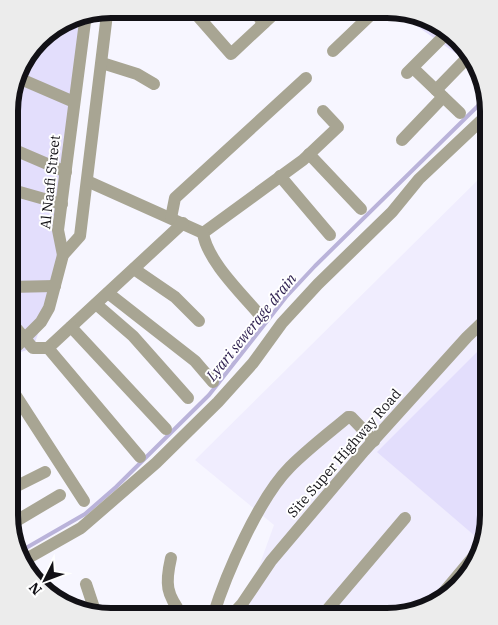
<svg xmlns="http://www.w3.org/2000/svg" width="498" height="625" viewBox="0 0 498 625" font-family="'IBM Plex Serif',serif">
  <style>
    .built { fill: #f0edfe }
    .green { fill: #e3defc }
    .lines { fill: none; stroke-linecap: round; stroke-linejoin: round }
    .stream { stroke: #bab3da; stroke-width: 4 }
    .minor { stroke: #a8a593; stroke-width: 12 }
    .labels { text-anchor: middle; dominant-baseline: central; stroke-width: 4; stroke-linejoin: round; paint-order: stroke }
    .street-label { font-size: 14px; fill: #121116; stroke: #fff }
    .water-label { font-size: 15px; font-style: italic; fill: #2c1e4e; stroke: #fff }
    .rim { fill: none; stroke: #121116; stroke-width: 6 }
  </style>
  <rect width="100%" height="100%" fill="#f7f6ff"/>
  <polygon class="built" points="489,169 489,522 472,571 438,603 394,616 241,616 274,525 195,460"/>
  <g class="green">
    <polygon points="394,10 401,10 444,26 476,60 478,69"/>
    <path d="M 77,14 L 85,14 L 55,286 L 33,348 L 9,356 L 10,97 C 26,47 32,40 77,14 Z"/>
    <polygon points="489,340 489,522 482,542 377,452"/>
  </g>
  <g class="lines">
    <polyline class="stream" points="19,552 85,514 116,487 209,395 286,297 315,266 486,98"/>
    <g class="minor">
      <polyline points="254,12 264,23"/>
      <polyline points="195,13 231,54 277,11"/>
      <polyline points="333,51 376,10"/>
      <polyline points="102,63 137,74 154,84"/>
      <polyline points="413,68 460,113"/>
      <polyline points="407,73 449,31"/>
      <polyline points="16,77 74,102"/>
      <polyline points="436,90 471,54"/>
      <polyline points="402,140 443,97"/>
      <polyline points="10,148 66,172"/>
      <polyline points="309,154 361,209"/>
      <polyline points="280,176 330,235"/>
      <polyline points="87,181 203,233 303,160 338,127 323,111"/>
      <polyline points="9,189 62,204"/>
      <polyline points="171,218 175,198 306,78"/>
      <path d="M 203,233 C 207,260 240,292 258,313"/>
      <polyline points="63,255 58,230 86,14"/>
      <polyline points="134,269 175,297 199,321"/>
      <polyline points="9,287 55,286"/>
      <polyline points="108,293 195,361 213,382"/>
      <polyline points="96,304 133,336 188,398"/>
      <polyline points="9,320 33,348 48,348 183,223"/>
      <polyline points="71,327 166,429"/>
      <polyline points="48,348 140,457"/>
      <polyline points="9,350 17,346 41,322 49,308 63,255 80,236 107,14"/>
      <polyline points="9,385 84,501"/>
      <polyline points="9,444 15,455"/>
      <polyline points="9,490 45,472"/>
      <polyline points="11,524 60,495"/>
      <path d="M 171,558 C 165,584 166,594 183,616"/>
      <polyline points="21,562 81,528 156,463 218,402 253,363 282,323 318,284 392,212 419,179 489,113"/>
      <polyline points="86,584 96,614"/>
      <polyline points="433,605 479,550"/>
      <path d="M 213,616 C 226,574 259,498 290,467 C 308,449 329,433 348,417 L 351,417 L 374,441"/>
      <polyline points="231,616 242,604 271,561 364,451 467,337 489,316"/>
      <polyline points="322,616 405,518"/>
    </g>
  </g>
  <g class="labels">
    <g class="street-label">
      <text transform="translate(50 182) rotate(-84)">Al Naafi Street</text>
      <text transform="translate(344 453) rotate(-49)">Site Super Highway Road</text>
    </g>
    <g class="water-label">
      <text transform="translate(251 327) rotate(-51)">Lyari sewerage drain</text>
    </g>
  </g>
  <path d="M0 0H498V625H0ZM111 18H387A93 93 0 0 1 480 111V515A93 93 0 0 1 387 608H111A93 93 0 0 1 18 515V111A93 93 0 0 1 111 18Z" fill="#ececec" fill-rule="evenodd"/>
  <path class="rim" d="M111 18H387A93 93 0 0 1 480 111V515A93 93 0 0 1 387 608H111A93 93 0 0 1 18 515V111A93 93 0 0 1 111 18Z"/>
  <g transform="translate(45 580) rotate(228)" stroke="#ffffff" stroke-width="4" paint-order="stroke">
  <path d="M0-4L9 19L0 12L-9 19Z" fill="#121116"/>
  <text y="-8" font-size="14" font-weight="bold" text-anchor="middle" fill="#121116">N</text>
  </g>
</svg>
